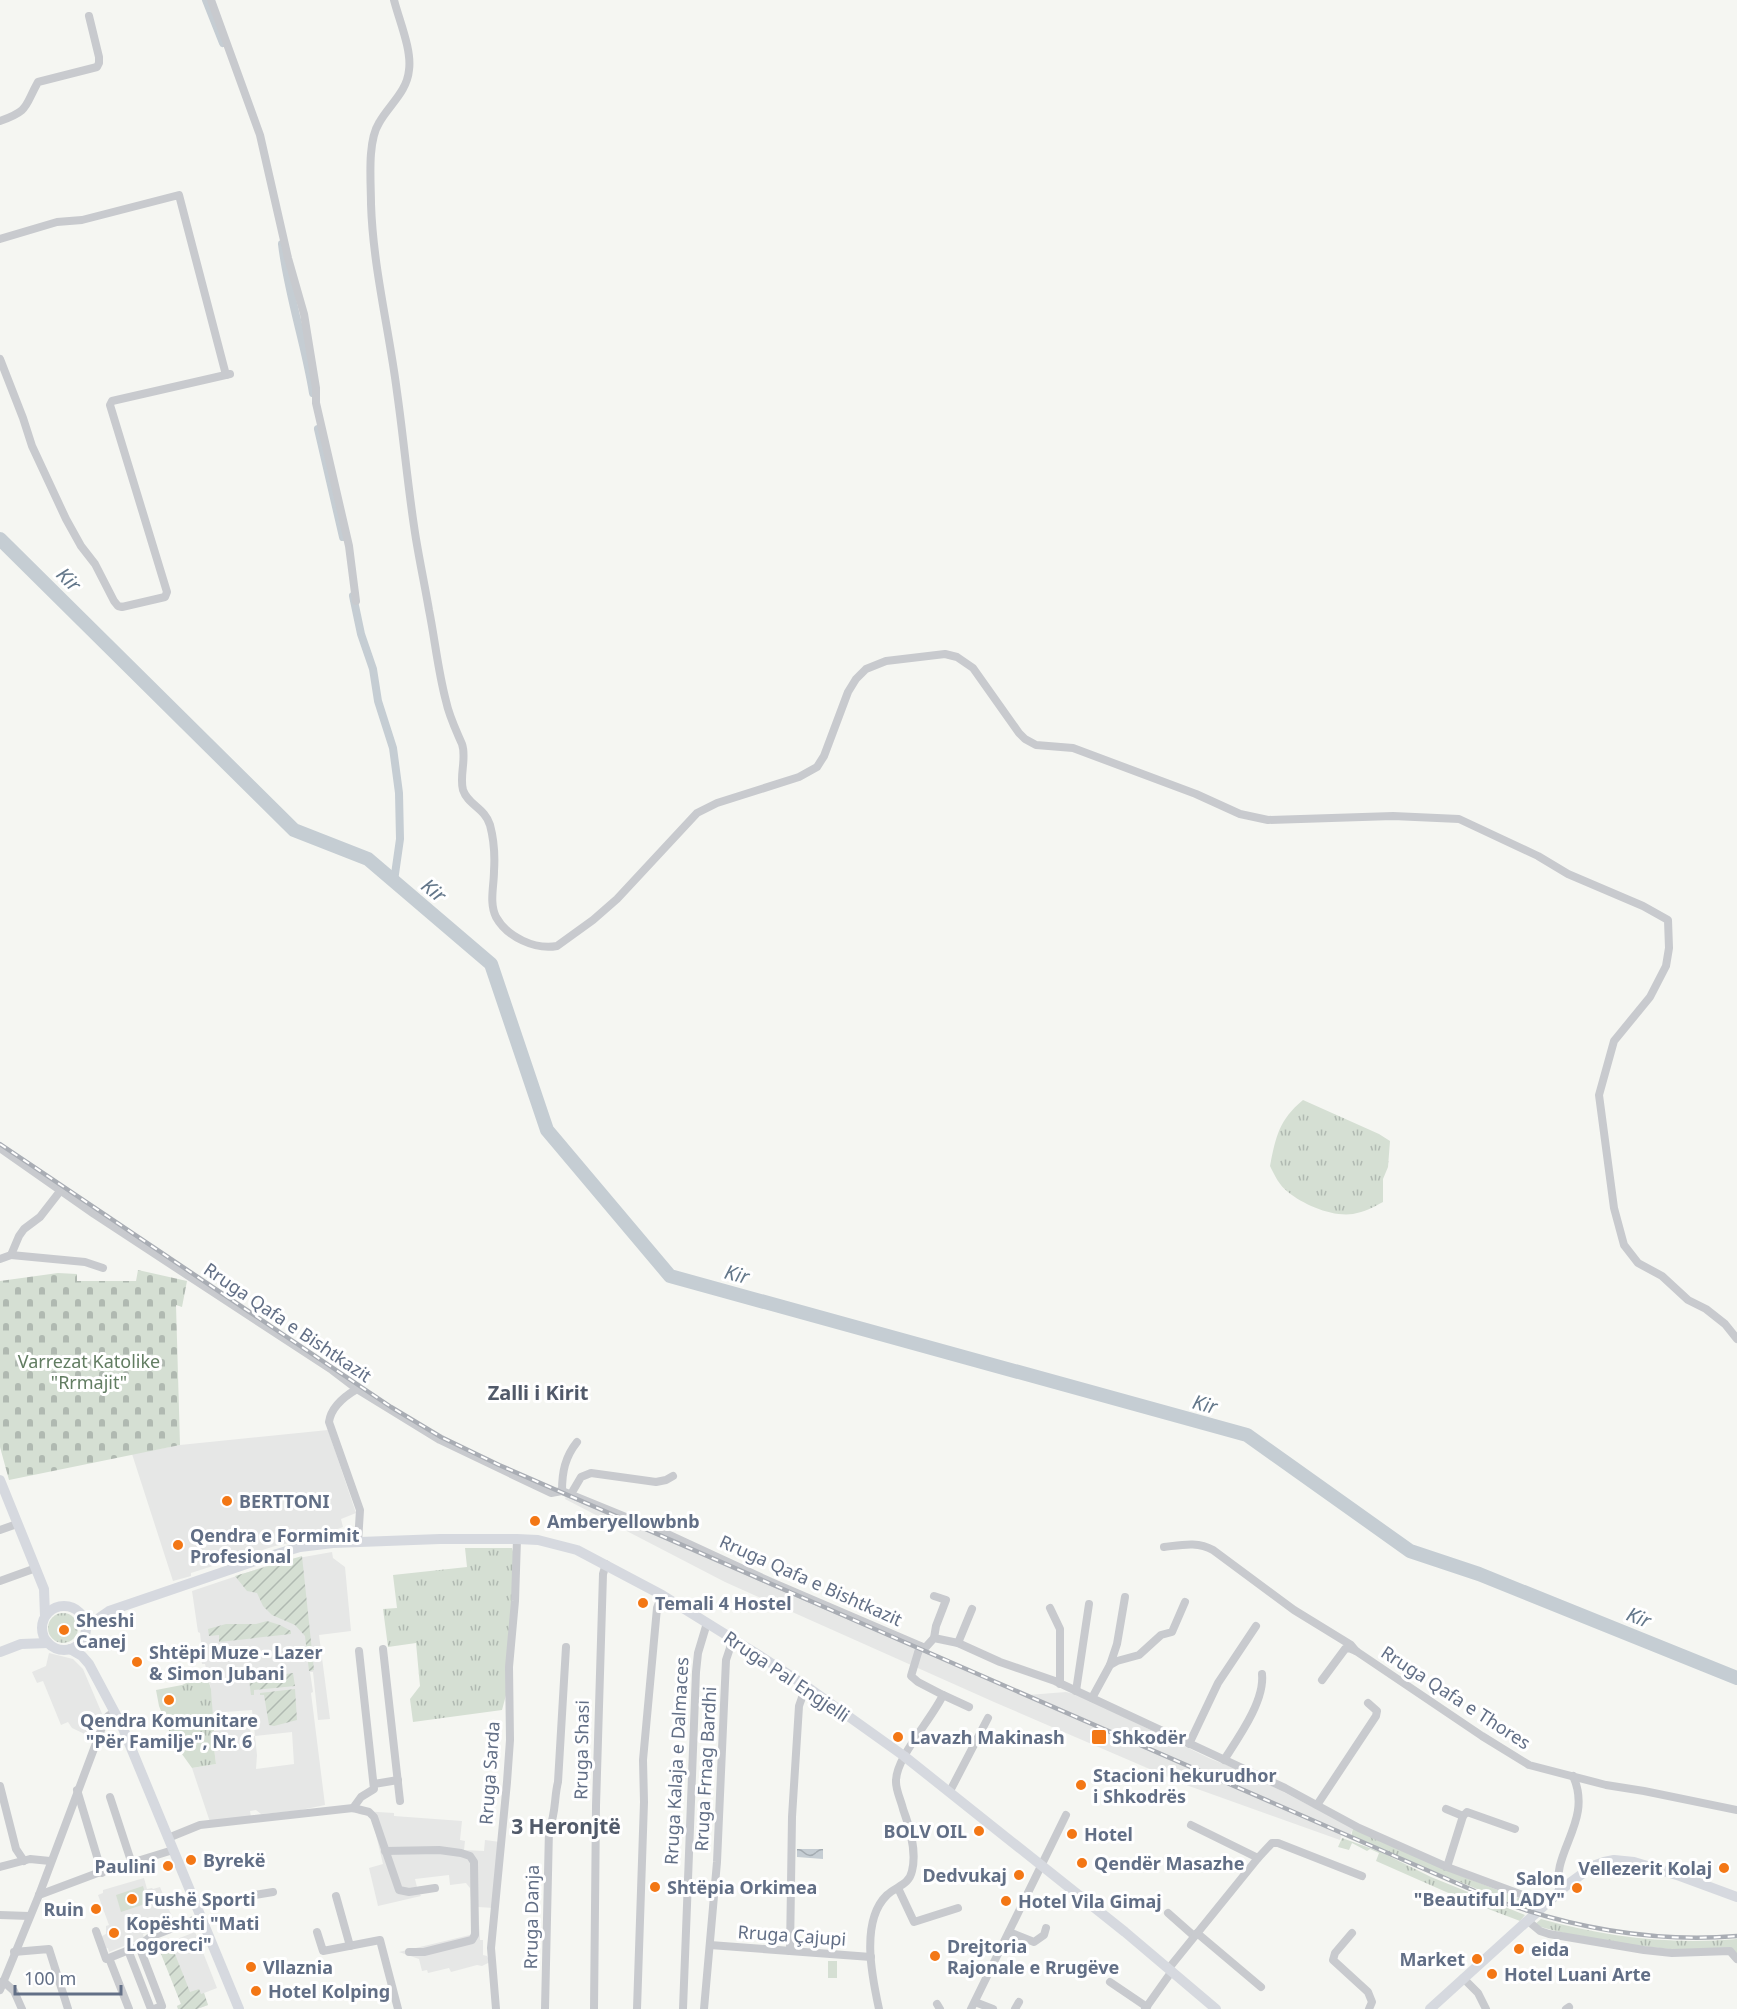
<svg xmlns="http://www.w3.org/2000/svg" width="1737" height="2009" viewBox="0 0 1737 2009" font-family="'Noto Sans',sans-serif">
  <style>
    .built { fill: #e6e7e6; fill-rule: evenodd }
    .grass { fill: url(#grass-tufts) }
    .cemetery { fill: url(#cemetery-stones) }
    .park { fill: #d5dfd3 }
    .garden { fill: url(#garden-furrows) }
    .water { fill: url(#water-waves) }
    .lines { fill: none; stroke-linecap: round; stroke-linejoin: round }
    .canal { stroke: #c5cdd3; stroke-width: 8 }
    .river { stroke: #c5cdd3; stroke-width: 14 }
    .minor { stroke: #c8cace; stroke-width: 8 }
    .major { stroke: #d6d9df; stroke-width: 10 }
    .rail-casing { stroke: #a9adb4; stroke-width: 4.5 }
    .rail { stroke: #fff; stroke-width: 2; stroke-dasharray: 7; stroke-linecap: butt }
    .poi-dot { fill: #f37715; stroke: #fff; stroke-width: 2 }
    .labels { text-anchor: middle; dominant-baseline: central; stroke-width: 6; stroke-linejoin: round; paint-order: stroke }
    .street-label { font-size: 18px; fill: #626f86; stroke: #fff }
    .park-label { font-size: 18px; fill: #627d62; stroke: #fff }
    .poi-label { font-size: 18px; font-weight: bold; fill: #626f86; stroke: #fff; text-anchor: start }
    .water-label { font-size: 20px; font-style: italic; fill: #63778a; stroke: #fff }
    .neighbourhood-label { font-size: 20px; font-weight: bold; fill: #515a6a; stroke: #fff }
    .quarter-label { font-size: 21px; font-weight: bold; fill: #515a6a; stroke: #fff }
  </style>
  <defs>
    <pattern id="grass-tufts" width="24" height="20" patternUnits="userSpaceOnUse" patternTransform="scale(1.5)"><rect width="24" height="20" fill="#d5dfd3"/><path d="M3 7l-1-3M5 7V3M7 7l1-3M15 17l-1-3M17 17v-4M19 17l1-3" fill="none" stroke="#b0b9b1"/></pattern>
    <pattern id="cemetery-stones" width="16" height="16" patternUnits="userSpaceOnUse" patternTransform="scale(1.5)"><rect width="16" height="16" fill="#d5dfd3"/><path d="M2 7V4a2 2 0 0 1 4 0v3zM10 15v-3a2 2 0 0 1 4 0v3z" fill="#b0b9b1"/></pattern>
    <pattern id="garden-furrows" width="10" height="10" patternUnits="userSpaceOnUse" patternTransform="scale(1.5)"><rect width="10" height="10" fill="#d5dfd3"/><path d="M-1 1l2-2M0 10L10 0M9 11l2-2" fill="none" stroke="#b0b9b1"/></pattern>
    <pattern id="water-waves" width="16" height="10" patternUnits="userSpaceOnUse" patternTransform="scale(1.5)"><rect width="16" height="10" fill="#c5cdd3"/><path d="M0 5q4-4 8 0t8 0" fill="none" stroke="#a3abb1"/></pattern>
  </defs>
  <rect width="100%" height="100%" fill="#f5f6f2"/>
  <g class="built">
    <polygon points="328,1430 356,1513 341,1519 343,1527 332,1531 332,1534 275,1546 191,1573 191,1576 173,1581 132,1454 180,1445"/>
    <polygon points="567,1494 1028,1695 1066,1692 1078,1695 1211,1759 1249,1774 1353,1828 1350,1836 1342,1833 1340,1840 1189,1786 994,1702 725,1582 565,1499"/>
    <path d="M 332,1552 L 333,1558 L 345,1567 L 351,1631 L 319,1635 L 330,1719 L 318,1720 L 313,1672 L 310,1672 L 313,1692 L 311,1693 L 325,1805 L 296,1811 L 261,1814 L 256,1810 L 250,1811 L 251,1817 L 210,1822 L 192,1768 L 216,1764 L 212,1732 L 214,1731 L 250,1727 L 251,1736 L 255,1736 L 252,1710 L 212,1713 L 211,1689 L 205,1664 L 202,1664 L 201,1659 L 203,1659 L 200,1633 L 198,1632 L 192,1591 L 281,1561 ZM 292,1732 L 294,1764 L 256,1769 L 257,1755 L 255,1736 Z"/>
    <polygon points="49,1653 73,1659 83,1669 103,1716 93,1738 72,1728 68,1722 61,1725 43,1681 37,1683 32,1672 46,1666"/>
    <polygon points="362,1811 394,1813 394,1816 462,1821 460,1840 465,1841 464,1850 484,1851 485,1840 500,1842 494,1908 478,1907 480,1940 483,1940 483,1955 487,1956 490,1962 482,1966 477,1965 451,1972 449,1968 428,1973 427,1970 422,1971 419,1959 399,1952 470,1935 473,1927 470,1888 466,1883 450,1885 449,1875 415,1879 417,1887 422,1886 419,1892 421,1896 378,1906 369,1868 383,1864 372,1818 366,1815 358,1814"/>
    <polygon points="144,1878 147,1889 152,1888 153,1889 160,1887 174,1922 143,1934 144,1938 109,1952 108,1948 104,1949 100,1937 106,1934 106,1926 109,1925 98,1895 103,1893 103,1890"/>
    <polygon points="195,1932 217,1988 204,1993 208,2005 197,2009 178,2009 177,2006 181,2004 159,1946"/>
  </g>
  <g class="grass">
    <path d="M 1303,1100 L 1379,1134 L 1390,1141 L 1388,1167 L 1383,1179 L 1383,1202 C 1374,1207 1364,1212 1353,1214 C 1332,1217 1304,1205 1288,1192 C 1279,1185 1275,1176 1270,1166 C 1276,1136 1279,1120 1303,1100 Z"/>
    <polygon points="465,1548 512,1548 515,1559 506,1695 502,1710 413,1722 410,1699 420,1686 416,1643 388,1647 383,1609 397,1608 393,1575 467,1567"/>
    <circle cx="63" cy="1628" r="15"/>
    <polygon points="206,1672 211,1689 214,1731 212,1732 216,1764 192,1768 174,1743 159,1706 156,1690 182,1685 195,1679 194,1676"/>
    <polygon points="1353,1828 1459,1875 1534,1904 1530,1911 1351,1837"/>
    <polygon points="1342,1838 1381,1852 1431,1877 1525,1915 1520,1921 1462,1899 1376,1861 1379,1853 1370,1849 1367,1851 1352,1843 1349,1850 1338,1847"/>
    <path d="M 1541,1919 C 1605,1937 1671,1945 1737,1939 L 1737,1953 C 1669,1950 1600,1945 1534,1925 Z"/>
  </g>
  <polygon class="cemetery" points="138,1270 187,1281 182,1307 176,1305 180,1445 9,1480 0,1447 0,1281 58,1273 77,1274 77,1281 136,1281"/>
  <g class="park">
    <polygon points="143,1886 148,1903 121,1912 116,1895"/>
    <rect x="828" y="1961" width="9" height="17"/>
  </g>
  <g class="garden">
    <polygon points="302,1556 314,1670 309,1671 305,1636 295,1625 272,1615 263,1606 257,1593 247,1591 235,1576"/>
    <polygon points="267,1621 280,1625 291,1631 291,1634 219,1642 219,1635 209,1636 208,1629 226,1624 256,1624"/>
    <polygon points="293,1673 295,1686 254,1690 254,1695 251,1695 249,1679"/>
    <polygon points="295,1689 297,1720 274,1726 269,1725 264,1695 260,1695 260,1693"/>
    <polygon points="173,1949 190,1992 199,1989 201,1994 204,1993 208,2005 197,2009 178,2009 177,2006 181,2004 161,1954"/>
  </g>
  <polygon class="water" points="797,1849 823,1849 823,1859 797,1857"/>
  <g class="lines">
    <g class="canal">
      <polyline points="206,0 223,43"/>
      <path d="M 282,244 C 288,295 305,343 313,393"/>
      <polyline points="318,429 343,537"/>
      <polyline points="353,596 361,634 373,669 378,701 393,748 399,793 400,839 394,881"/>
    </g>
    <polyline class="river" points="0,539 294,830 368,859 491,964 547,1130 670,1276 1247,1435 1410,1551 1479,1574 1737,1678"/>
    <g class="minor">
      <polyline points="211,0 260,135 288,258 304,314 316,388 316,403 349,546 356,601"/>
      <path d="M 394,0 C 399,20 412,50 409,70 C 407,92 389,105 379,123 C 367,142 371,182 371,204 C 373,267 389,329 397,392 C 404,441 408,490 416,539 C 420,563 425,587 429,610 C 435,640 438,671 446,701 C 449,716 456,730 462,744 C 467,758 459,776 463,790 C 468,805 485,808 490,825 C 494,840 495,856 494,871 C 494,886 489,903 496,917 C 507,937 535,950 557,946 L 593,920 L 617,899 L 697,813 L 717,803 L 799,777 L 817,767 L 824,756 L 848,692 L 856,679 L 866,669 L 886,661 L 945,654 L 957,657 L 973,668 L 1019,733 L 1025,739 L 1036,745 L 1073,748 L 1196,794 L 1240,814 L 1268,820 L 1393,816 L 1459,819 L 1538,856 L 1568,874 L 1643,906 L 1668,920 L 1669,948 L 1666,966 L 1650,997 L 1614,1041 L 1599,1095 L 1614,1208 L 1624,1245 L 1638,1263 L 1662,1276 L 1688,1300 L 1706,1309 L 1725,1324 L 1737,1339"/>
      <path d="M 0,121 C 30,110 24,107 38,82 L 97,67 L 99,63 L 99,57 L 89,16"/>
      <polyline points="0,239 57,222 82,220 179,195 226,375"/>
      <polyline points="0,359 23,418 32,446 66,519 81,546 95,564 114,601 118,606 122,607 165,597 167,592 110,405 112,401 230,374"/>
      <polyline points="0,1148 94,1214 332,1370 357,1389 440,1440 551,1493 562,1491 665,1533 771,1582 925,1648 934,1638 958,1643 1000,1662 1055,1681 1285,1788 1359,1828 1447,1867 1547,1904"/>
      <polyline points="11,1255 85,1262 103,1268"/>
      <polyline points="0,1259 11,1255 19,1236 24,1229 40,1217 61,1190"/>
      <path d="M 357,1389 C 345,1396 331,1407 329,1422 L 360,1510 L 358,1542"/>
      <path d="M 562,1491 C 562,1472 565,1457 577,1442"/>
      <polyline points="571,1494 581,1477 591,1473 656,1482 666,1480 673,1476"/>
      <polyline points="0,1530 17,1524"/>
      <path d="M 1164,1547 C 1181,1545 1198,1541 1213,1550 L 1294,1610 L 1351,1645 L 1356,1651 L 1482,1736 L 1529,1765 L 1606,1785 L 1644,1791 L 1737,1810"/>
      <polyline points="0,1581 36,1568"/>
      <polyline points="934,1596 946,1600 936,1626 934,1638"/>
      <polyline points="1050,1608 1060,1629 1060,1684"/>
      <polyline points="958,1643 972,1609"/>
      <polyline points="920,1646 911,1676 918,1682 943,1695"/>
      <polyline points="383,1649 400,1801"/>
      <polyline points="1110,1665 1117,1644 1125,1597"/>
      <polyline points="1322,1680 1345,1649 1349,1648 1356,1651"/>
      <polyline points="1076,1691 1089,1604"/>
      <polyline points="1092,1698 1110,1665 1117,1661 1139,1655 1161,1635 1172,1632 1185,1602"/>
      <polyline points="1189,1744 1218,1683 1256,1626"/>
      <path d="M 1224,1760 C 1238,1738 1265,1701 1262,1674"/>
      <polyline points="374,1784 398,1780"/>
      <polyline points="0,1786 16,1849 24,1861"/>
      <polyline points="77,1790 102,1873"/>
      <polyline points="950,1791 988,1718"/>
      <polyline points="110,1797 132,1864"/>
      <polyline points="1317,1805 1376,1716 1377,1711 1368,1703"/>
      <polyline points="353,1808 361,1797 374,1789 359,1651"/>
      <polyline points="1446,1809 1463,1816 1467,1812 1515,1829"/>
      <polyline points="1191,1825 1258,1858"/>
      <polyline points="168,1838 200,1825 353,1808 369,1812 374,1817 399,1890 409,1892 435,1888"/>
      <polyline points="385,1851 439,1850 461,1853 470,1856 474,1862 475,1935 472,1940 424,1952 409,1952"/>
      <polyline points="0,1867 30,1859 50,1861"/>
      <polyline points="1447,1867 1463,1816"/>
      <polyline points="898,1888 914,1922 958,1908"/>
      <path d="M 1560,1892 C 1549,1853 1594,1822 1573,1776"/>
      <polyline points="39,1895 95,1874 173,1850"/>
      <polyline points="336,1896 350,1946"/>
      <polyline points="196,1906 213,1902 273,1892"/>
      <polyline points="1168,1913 1194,1936"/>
      <polyline points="0,1915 29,1916"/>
      <polyline points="1528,1921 1540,1931 1549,1934 1644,1950 1672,1953 1730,1951 1737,1959"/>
      <polyline points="96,1931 106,1959 109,1958 129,2009"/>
      <polyline points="317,1932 323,1951 380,1940 398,2009"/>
      <polyline points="1009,1932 1034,1942 1044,1935 1046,1928"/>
      <polyline points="1197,1933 1261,1987"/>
      <polyline points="1352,1933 1335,1953 1333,1960 1368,1992 1372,2002 1369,2009"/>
      <polyline points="710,1945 871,1957"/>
      <polyline points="139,1946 162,2006 154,2009"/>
      <polyline points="128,1950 151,2009"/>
      <polyline points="790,1951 792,1817 799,1706 806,1686"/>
      <polyline points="14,1952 49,1949 68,2009"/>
      <polyline points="109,1958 139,1946 150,1937 201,1917"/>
      <polyline points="1169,1968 1258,1858 1272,1843 1278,1843 1362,1876"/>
      <polyline points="1463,1978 1478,1993 1486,2009"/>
      <polyline points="3,1981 14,1991 22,2009"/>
      <polyline points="1110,1982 1147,2007"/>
      <polyline points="0,1990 39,1895 101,1730 108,1716 114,1712"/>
      <polyline points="975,2002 993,2009"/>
      <polyline points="937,2004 940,2009"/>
      <polyline points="496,2009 491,1948 507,1782 510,1740 509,1667 515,1601 517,1539"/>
      <path d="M 545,2009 L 549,1829 C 556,1815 554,1797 558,1782 L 566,1647"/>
      <polyline points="594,2009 596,1806 603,1574 606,1564"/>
      <polyline points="637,2009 644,1802 643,1760 657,1608 662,1595"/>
      <polyline points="683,2009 696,1672 698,1653 707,1623"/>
      <polyline points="704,2009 717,1862 726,1660 733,1639"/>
      <path d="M 879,2009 C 872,1977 860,1921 887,1895 C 897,1886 909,1885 912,1871 C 917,1851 910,1828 903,1809 C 901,1800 896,1791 896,1782 C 895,1758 932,1719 943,1695 L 969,1707"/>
      <polyline points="971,2009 1066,1815"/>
      <polyline points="1015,2009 1019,2002"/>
      <polyline points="1145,2009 1172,1971"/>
      <polyline points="1566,2009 1569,2007"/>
    </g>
    <g class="major">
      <polyline points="0,1480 44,1589 45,1616"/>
      <circle cx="64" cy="1628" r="22"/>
      <polyline points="86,1627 109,1611 270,1556 300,1547 333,1543 440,1539 517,1539 538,1540 577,1550 662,1595 757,1654 806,1686 904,1756 1125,1932 1216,2009"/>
      <polyline points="70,1649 82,1656 89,1664 122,1726 239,2009"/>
      <polyline points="0,1652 21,1644 48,1643"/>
      <polyline points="1430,2009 1567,1885 1593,1866 1604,1862 1614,1860 1634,1862 1680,1876 1737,1897"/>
    </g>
    <g class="rail-casing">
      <path id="rail" d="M 0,1144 L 391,1407 L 441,1437 L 499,1465 L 1493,1899 C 1572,1928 1652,1943 1737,1936"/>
    </g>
    <use href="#rail" class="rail"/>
  </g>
  <g class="poi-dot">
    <circle cx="227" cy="1501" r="6"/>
    <circle cx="535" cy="1521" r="6"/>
    <circle cx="178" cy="1545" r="6"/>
    <circle cx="643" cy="1603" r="6"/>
    <circle cx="64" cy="1630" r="6"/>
    <circle cx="137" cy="1662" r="6"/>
    <circle cx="169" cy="1700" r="6"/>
    <circle cx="898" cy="1737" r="6"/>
    <rect x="1091" y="1729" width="16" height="16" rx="3"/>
    <circle cx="1081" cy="1785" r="6"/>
    <circle cx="979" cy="1831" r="6"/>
    <circle cx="1072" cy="1834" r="6"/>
    <circle cx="191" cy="1860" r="6"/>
    <circle cx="1082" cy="1863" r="6"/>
    <circle cx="168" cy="1866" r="6"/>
    <circle cx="1724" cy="1868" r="6"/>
    <circle cx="1019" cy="1875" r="6"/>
    <circle cx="655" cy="1887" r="6"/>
    <circle cx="1577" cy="1888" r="6"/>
    <circle cx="132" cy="1899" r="6"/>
    <circle cx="1006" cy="1901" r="6"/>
    <circle cx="96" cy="1909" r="6"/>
    <circle cx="114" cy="1933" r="6"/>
    <circle cx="1519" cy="1949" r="6"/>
    <circle cx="935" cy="1956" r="6"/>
    <circle cx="1477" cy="1959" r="6"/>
    <circle cx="251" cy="1967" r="6"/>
    <circle cx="1492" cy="1974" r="6"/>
    <circle cx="256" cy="1991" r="6"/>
  </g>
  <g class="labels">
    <g class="street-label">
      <text transform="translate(288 1322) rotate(34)">Rruga Qafa e Bishtkazit</text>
      <text transform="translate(811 1580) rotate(24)">Rruga Qafa e Bishtkazit</text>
      <text transform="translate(787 1676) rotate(34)">Rruga Pal Engjelli</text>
      <text transform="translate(1456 1697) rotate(33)">Rruga Qafa e Thores</text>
      <text transform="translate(581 1750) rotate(-89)">Rruga Shasi</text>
      <text transform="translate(676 1761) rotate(-87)">Rruga Kalaja e Dalmaces</text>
      <text transform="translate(705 1769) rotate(-87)">Rruga Frnag Bardhi</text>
      <text transform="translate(489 1773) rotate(-86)">Rruga Sarda</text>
      <text transform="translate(531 1917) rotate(-89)">Rruga Danja</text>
      <text transform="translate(792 1935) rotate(4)">Rruga Çajupi</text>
    </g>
    <g class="park-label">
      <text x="89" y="1361">Varrezat Katolike<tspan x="89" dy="21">"Rrmajit"</tspan></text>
    </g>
    <g class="poi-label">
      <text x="239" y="1501">BERTTONI</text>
      <text x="547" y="1521">Amberyellowbnb</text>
      <text x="190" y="1535">Qendra e Formimit<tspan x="190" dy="21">Profesional</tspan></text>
      <text x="655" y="1603">Temali 4 Hostel</text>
      <text x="76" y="1620">Sheshi<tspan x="76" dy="21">Canej</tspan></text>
      <text x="149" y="1652">Shtëpi Muze - Lazer<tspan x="149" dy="21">&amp; Simon Jubani</tspan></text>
      <text x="169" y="1720" text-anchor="middle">Qendra Komunitare<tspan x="169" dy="21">"Për Familje", Nr. 6</tspan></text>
      <text x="910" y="1737">Lavazh Makinash</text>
      <text x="1112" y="1737">Shkodër</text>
      <text x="1093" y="1775">Stacioni hekurudhor<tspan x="1093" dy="21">i Shkodrës</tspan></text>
      <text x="967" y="1831" text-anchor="end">BOLV OIL</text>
      <text x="1084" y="1834">Hotel</text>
      <text x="203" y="1860">Byrekë</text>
      <text x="1094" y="1863">Qendër Masazhe</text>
      <text x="156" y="1866" text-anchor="end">Paulini</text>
      <text x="1712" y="1868" text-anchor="end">Vellezerit Kolaj</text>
      <text x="1007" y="1875" text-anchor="end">Dedvukaj</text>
      <text x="1565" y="1878" text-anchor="end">Salon<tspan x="1565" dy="21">"Beautiful LADY"</tspan></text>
      <text x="667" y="1887">Shtëpia Orkimea</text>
      <text x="144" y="1899">Fushë Sporti</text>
      <text x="1018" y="1901">Hotel Vila Gimaj</text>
      <text x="84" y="1909" text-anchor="end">Ruin</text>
      <text x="126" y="1923">Kopështi "Mati<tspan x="126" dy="21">Logoreci"</tspan></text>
      <text x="947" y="1946">Drejtoria<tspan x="947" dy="21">Rajonale e Rrugëve</tspan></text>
      <text x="1531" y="1949">eida</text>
      <text x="1465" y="1959" text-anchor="end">Market</text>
      <text x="263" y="1967">Vllaznia</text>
      <text x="1504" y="1974">Hotel Luani Arte</text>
      <text x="268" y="1991">Hotel Kolping</text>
    </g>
    <g class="water-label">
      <text transform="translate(69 579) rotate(45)">Kir</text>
      <text transform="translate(434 890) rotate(40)">Kir</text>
      <text transform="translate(737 1274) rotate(15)">Kir</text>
      <text transform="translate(1205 1404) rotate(15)">Kir</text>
      <text transform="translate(1639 1617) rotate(22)">Kir</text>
    </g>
    <g class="neighbourhood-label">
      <text x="538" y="1392">Zalli i Kirit</text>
    </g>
    <g class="quarter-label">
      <text x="566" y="1826">3 Heronjtë</text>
    </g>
  </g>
  <path d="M15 1985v9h106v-9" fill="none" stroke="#626f86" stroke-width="3"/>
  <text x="24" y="1985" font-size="18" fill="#626f86" stroke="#ffffff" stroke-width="4.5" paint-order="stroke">100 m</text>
</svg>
